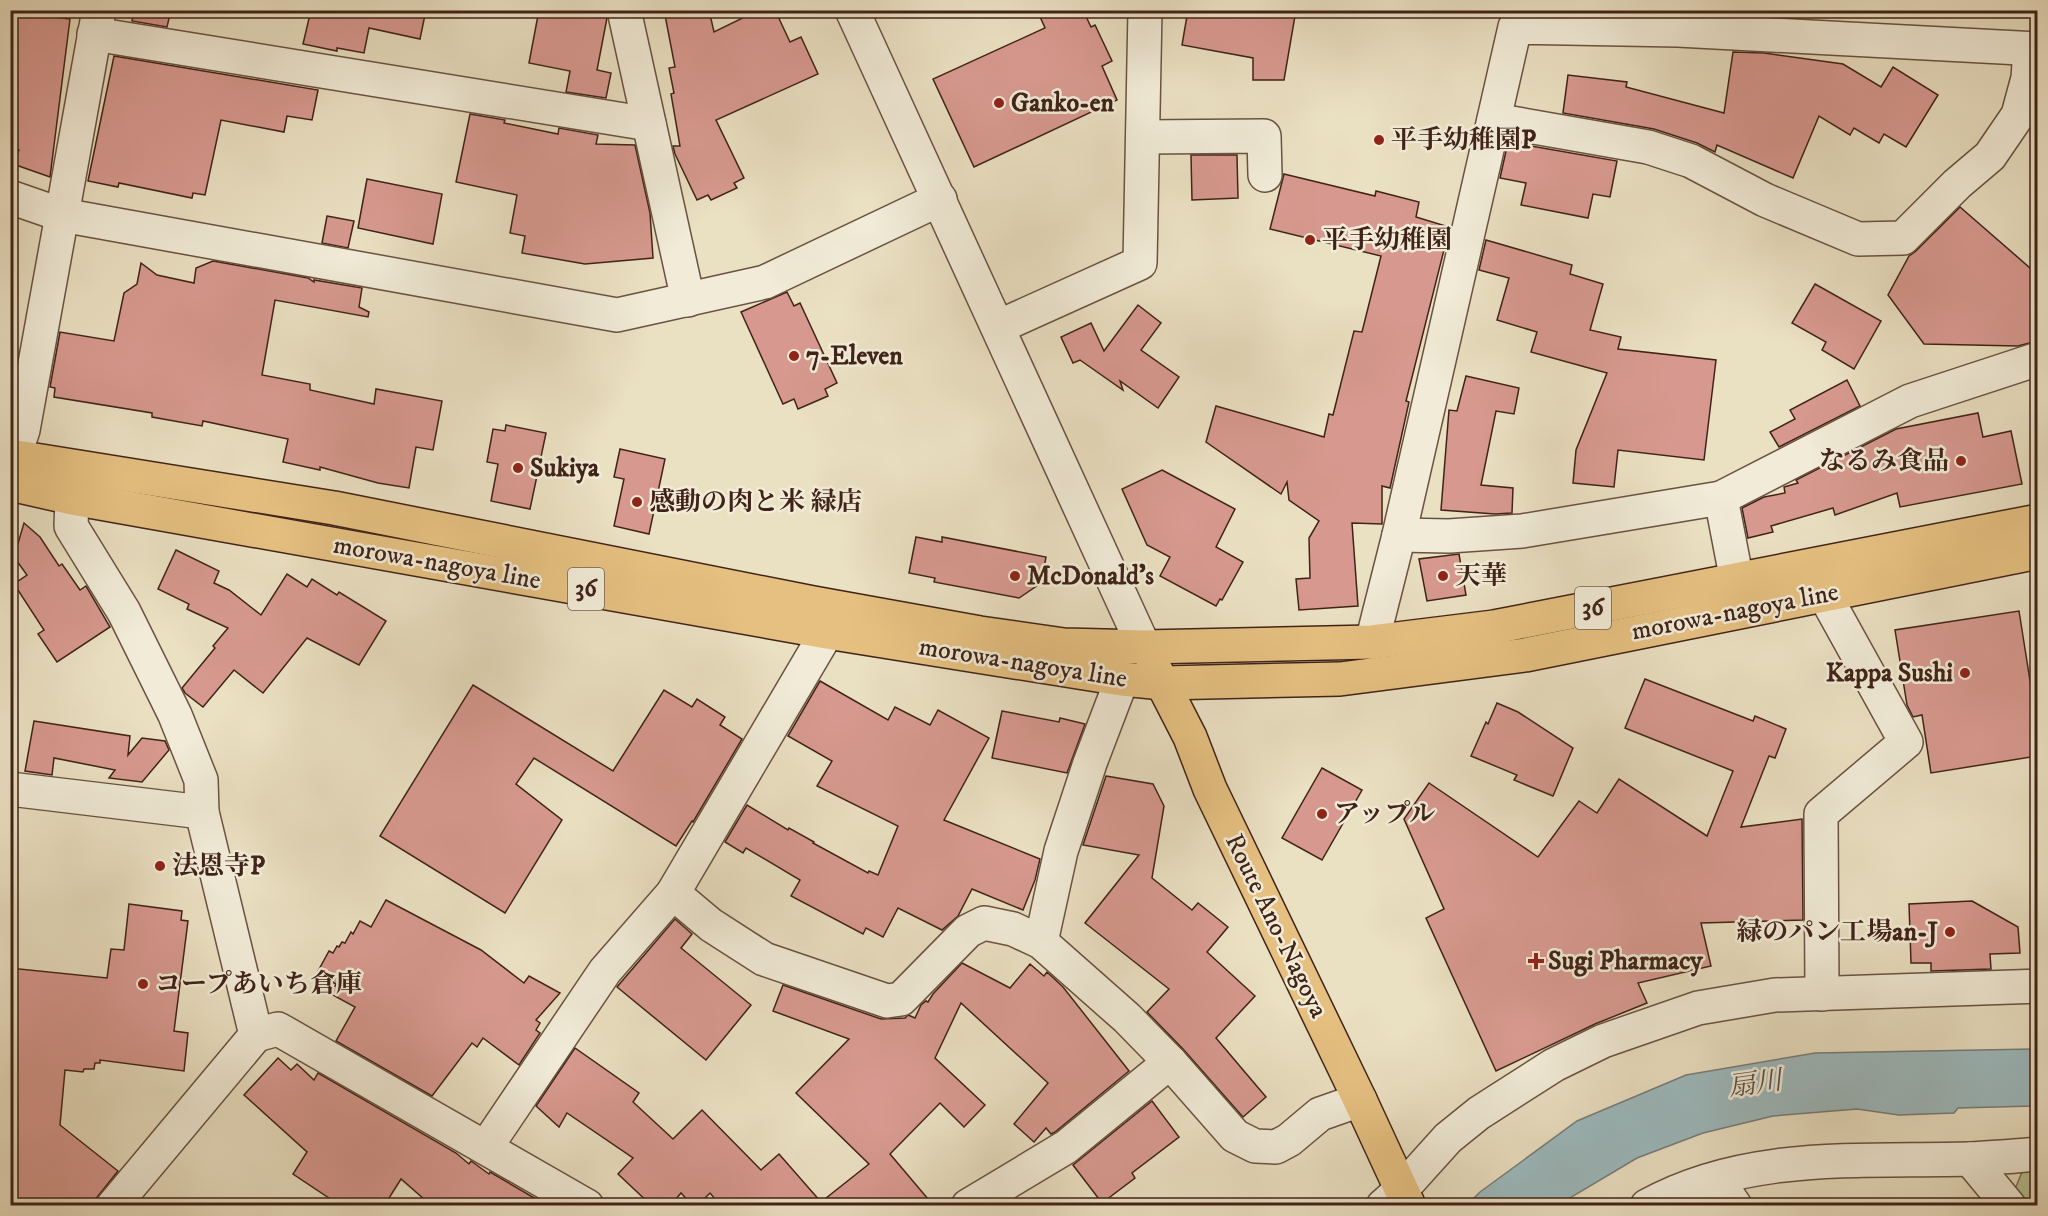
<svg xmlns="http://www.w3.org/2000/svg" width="2048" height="1216" viewBox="0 0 2048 1216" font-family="'IM FELL DW Pica','Noto Serif JP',serif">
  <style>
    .green { fill: #b7c293; stroke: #7c7256; stroke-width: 1.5 }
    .water { fill: #9dbabe; stroke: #787e7c; stroke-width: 1.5 }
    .building { fill: #d7998f; stroke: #402318; stroke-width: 1.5 }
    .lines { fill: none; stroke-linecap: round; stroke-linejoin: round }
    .minor-casing { stroke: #6a5242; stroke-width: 36 }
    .major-casing { stroke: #402318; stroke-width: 36 }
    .minor { stroke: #f1ebd7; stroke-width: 33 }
    .major { stroke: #e5c081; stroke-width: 33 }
    .poi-dot { fill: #8f2418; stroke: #f1ebd7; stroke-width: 2 }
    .labels { text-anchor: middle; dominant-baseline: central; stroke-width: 5; stroke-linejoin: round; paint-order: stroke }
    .shield { fill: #f1ebd7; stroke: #755f51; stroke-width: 1.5 }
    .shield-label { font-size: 24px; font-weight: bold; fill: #402318 }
    .poi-label { font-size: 26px; font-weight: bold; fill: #402318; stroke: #f1ebd7; text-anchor: start }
    .street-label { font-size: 26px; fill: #402318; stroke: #f1ebd7 }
    .water-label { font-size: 27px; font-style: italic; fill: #5c504a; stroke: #f1ebd7 }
  </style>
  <rect width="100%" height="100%" fill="#eae0c2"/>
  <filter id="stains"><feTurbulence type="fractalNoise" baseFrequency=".00333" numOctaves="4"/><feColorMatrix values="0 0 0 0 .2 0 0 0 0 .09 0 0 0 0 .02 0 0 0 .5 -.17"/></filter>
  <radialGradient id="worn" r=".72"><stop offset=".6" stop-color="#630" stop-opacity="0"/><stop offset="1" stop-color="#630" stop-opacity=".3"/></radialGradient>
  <g class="green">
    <polygon points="2037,10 2037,12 1867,16 1867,10"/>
    <polygon points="2037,1166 2037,1205 2022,1205 2013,1194 2024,1167"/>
  </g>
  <polygon class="water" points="2037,1049 2037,1106 1958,1108 1954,1113 1899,1115 1857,1109 1773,1116 1703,1133 1637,1158 1573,1196 1561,1205 1467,1205 1480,1192 1577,1121 1686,1075 1815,1053"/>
  <g class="building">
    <polygon points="134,10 171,10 167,27 132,21"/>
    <polygon points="311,10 426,10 420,39 369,28 364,53 337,48 337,51 303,44"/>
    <polygon points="539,10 594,10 606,13 607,18 597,70 611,73 606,98 566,92 570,71 529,63"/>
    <polygon points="664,10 709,10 714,32 759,10 775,10 790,42 801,37 818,74 716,120 744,178 734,183 737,188 711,200 708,195 697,200 675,154 673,146 680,146 671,94 674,93 669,68 675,67"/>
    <polygon points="1037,10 1083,10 1091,27 1095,25 1112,61 1102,66 1117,100 974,167 933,79 1045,28"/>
    <polygon points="1188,10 1296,10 1284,80 1253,80 1253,58 1182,45"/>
    <polygon points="10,12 70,19 50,177 13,164 19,150 10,147"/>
    <polygon points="1733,52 1764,53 1843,64 1881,87 1893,67 1938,95 1906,147 1884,134 1879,143 1854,128 1850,135 1819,116 1793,178 1717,145 1715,152 1697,143 1654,129 1563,113 1568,75 1627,82 1626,87 1724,113"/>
    <polygon points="114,56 318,90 312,120 287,116 284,132 221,120 205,195 193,193 192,198 119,183 118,187 88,181"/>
    <polygon points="470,114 505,120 504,123 558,134 559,128 598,135 596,144 635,145 650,213 653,258 585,264 522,253 525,236 510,233 517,195 456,182"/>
    <polygon points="1508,142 1617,161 1610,197 1593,194 1588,218 1521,205 1526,183 1500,178"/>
    <polygon points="1191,155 1237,155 1238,198 1192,200"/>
    <polygon points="1284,174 1375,196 1376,191 1419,202 1416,217 1449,227 1449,230 1406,401 1409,402 1390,488 1382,486 1382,524 1352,523 1358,606 1299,610 1296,579 1310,578 1309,538 1319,521 1289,500 1287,482 1281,494 1206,442 1216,406 1324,437 1329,414 1333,415 1354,331 1362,332 1381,256 1270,229"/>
    <polygon points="367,179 442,194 433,244 358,228"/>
    <polygon points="1960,207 2037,274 2037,341 2018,346 1924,344 1888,295 1909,256 1916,251"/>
    <polygon points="327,216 354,221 348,248 322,243"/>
    <polygon points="1486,240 1572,265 1570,274 1603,284 1590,330 1621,337 1618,349 1716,360 1704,460 1618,450 1614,487 1573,483 1576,450 1607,373 1531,352 1537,332 1497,320 1509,278 1479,270"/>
    <polygon points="213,261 308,278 314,282 314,280 362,288 359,307 369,312 368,317 275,300 262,375 310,384 310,390 374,404 376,389 442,401 433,450 416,447 409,488 378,483 320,467 320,470 283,462 288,439 203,421 202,426 152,417 152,413 54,397 55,388 50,387 60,332 114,341 124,293 137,284 141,263 157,275 194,283 196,268"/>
    <polygon points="1815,284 1881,321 1854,369 1822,350 1826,342 1792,323"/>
    <polygon points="787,292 794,306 800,303 837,383 825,389 828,396 798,409 794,399 783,404 741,312"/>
    <polygon points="1138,305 1161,323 1141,350 1179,377 1158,408 1120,381 1123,390 1080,360 1073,363 1061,337 1091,323 1104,351"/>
    <polygon points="1466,376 1519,388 1514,414 1496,411 1481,485 1513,488 1512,513 1495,514 1441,510 1449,410 1457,411"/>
    <polygon points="1847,380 1860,406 1779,447 1770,432 1795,419 1790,410"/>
    <polygon points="1978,413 1983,437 2011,431 2022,484 1900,507 1897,493 1835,515 1833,508 1771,526 1773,532 1748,538 1742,508 1764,497 1785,493 1784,487 1798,483 1796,480 1896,429"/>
    <polygon points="506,425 546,433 530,509 491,501 498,464 487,462 493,429 505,431"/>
    <polygon points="620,449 665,459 649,534 614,526 624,479 614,477"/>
    <polygon points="1162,470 1235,509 1216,547 1243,562 1222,600 1220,599 1216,606 1160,576 1170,557 1147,545 1122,489"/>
    <polygon points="24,523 40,537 59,566 62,564 80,590 86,586 110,627 57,662 38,634 44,630 14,584 27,575 14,557"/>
    <polygon points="916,537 942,542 942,537 1046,557 1041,583 1019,598 934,582 935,578 909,573"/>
    <polygon points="176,550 219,571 214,583 229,590 261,615 287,574 307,587 312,579 337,595 339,592 386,621 359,665 307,638 263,693 234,670 203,707 185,693 182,688 215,648 213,646 228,628 187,609 189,604 158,589"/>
    <polygon points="1459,554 1466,595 1427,601 1419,559"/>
    <polygon points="2019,611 2037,725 2037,756 1931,773 1922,715 1913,717 1907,705 1895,630"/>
    <polygon points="1645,679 1753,721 1755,716 1786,729 1775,758 1769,756 1741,827 1802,819 1803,920 1701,923 1711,966 1638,983 1647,1003 1595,1024 1496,1071 1426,918 1444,909 1404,819 1429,783 1538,857 1579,801 1597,813 1619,779 1707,836 1733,771 1625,728"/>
    <polygon points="820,681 888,720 895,707 930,725 938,710 989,738 944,820 1040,859 1035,880 1023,910 972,889 958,916 942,930 898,908 883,937 866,928 863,934 791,896 800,880 746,848 743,853 725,842 747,805 788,830 789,828 814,842 813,843 868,873 869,871 878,875 898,826 817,786 832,761 788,736"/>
    <polygon points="473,685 613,771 664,690 692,707 697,699 725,717 720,725 742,739 693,822 692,821 676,846 534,758 516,784 562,820 505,913 380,836"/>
    <polygon points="1497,703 1518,712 1573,748 1553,796 1514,780 1517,775 1471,756 1486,722 1488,724"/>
    <polygon points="1002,711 1059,722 1060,718 1085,724 1067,773 992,758"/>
    <polygon points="34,721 130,736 128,755 142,738 165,741 169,750 142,782 109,778 115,770 54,758 52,775 25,771"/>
    <polygon points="1322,768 1362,790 1322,860 1282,838"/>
    <polygon points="1106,776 1153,784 1164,806 1152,878 1192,910 1198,903 1228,927 1207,952 1255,996 1216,1038 1266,1097 1243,1117 1183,1049 1147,1012 1169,989 1085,923 1139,855 1083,845"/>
    <polygon points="386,900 481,950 524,983 529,976 560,993 536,1020 540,1023 536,1030 540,1033 519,1065 483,1038 477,1047 472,1043 432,1096 336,1041 355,1007 331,994 336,984 317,973 329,951 333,953 337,946 339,947 342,942 345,943 351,932 353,934 360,921 371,927"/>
    <polygon points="1972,901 2018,927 2020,953 1990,954 1991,969 1931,971 1931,963 1911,963 1909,904"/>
    <polygon points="129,904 182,911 181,920 188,921 174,1031 188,1033 184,1071 100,1060 100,1063 95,1063 94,1069 84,1069 83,1072 65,1070 60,1125 118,1171 90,1206 10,1206 10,968 107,978 111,949 124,950"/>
    <polygon points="675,919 692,934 681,948 751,1005 706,1060 617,987"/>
    <polygon points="962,963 1010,988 1030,964 1044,976 1047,972 1063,987 1129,1071 1055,1132 1051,1134 1046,1128 1034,1142 1014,1124 1048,1083 961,1003 935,1058 985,1105 964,1127 940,1103 890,1154 934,1206 721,1206 710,1193 697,1206 693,1206 681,1193 670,1206 652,1206 618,1174 633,1158 567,1113 559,1127 536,1106 575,1048 639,1093 633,1102 673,1139 702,1110 761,1170 779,1154 821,1202 869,1164 796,1093 849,1039 773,1011 783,985 881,1019 905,1018 908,1015 915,1018 921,1005 926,1001 928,1002 933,994"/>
    <polygon points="278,1058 291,1070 297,1064 314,1080 318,1073 456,1153 469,1164 471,1161 489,1174 490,1172 548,1206 432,1206 401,1179 384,1206 341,1206 293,1174 307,1152 244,1095"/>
    <polygon points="1152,1101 1179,1137 1132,1173 1135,1178 1102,1203 1073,1165"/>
  </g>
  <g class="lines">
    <g class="minor-casing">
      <g id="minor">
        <polyline points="624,10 688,300"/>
        <polyline points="852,10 1144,647"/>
        <polyline points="94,34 649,124"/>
        <polyline points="1494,120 1648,147 1691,161 1765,200 1858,239 1903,238 1957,184 1990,156 2018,115 2028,78 2030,49"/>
        <polyline points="1143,137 1264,136 1265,175"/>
        <polyline points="10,197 62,215 99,10"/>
        <polyline points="998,327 1140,263 1145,10"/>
        <polyline points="10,460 14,457 23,430 62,215 617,315 765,282 940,199"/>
        <polyline points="72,498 71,526 124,612 175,715 201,780 202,812 256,1035 113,1206"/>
        <polyline points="1721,498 1737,581"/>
        <polyline points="1399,535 1449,536 1522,531 1721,498 1910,401 2038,359"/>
        <polyline points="1372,642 1399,535 1515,27 1678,30 2038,49"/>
        <polyline points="10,789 202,812"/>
        <polyline points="673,893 711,925 764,959 887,1001 901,999 968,931 984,923 1013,929 1041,942 1127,1018 1170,1062 1235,1136 1255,1146 1276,1147 1289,1140 1320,1114 1360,1100"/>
        <polyline points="1041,942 1061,851 1090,763 1122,679"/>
        <polyline points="1822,994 1821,814 1906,742 1824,594"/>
        <polyline points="256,1035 278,1029 587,1206"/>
        <polyline points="486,1147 605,971 673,893 827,632"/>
        <polyline points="1970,1159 2009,1206"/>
        <polyline points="1717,1179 1735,1206"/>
        <polyline points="968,1206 1066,1147 1170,1062"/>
        <polyline points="1383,1206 1402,1189 1448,1138 1479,1113 1554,1065 1603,1041 1698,1008 1775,995 2038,986"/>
        <path d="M 1647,1206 C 1746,1151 1860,1162 1969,1159 C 1992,1158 2015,1156 2038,1154"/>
      </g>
    </g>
    <g class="major-casing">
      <g id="major">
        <polyline points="10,456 334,508 813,603 980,633 1064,645 1144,647 1372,642 1494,627 2038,521"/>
        <polyline points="10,484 72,498 827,632 1122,679 1163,683 1340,679 1525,655 2038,552"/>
        <polyline points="1153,665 1190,737 1210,789 1360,1100 1409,1206"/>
      </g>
    </g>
    <use href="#minor" class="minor"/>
    <use href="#major" class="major"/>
  </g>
  <g class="poi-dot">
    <circle cx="999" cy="103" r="6"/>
    <circle cx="1379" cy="140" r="6"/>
    <circle cx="1310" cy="240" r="6"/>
    <circle cx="794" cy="356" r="6"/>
    <circle cx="1961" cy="461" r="6"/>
    <circle cx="518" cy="468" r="6"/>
    <circle cx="637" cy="502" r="6"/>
    <circle cx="1015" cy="576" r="6"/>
    <circle cx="1443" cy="576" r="6"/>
    <circle cx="1965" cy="673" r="6"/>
    <circle cx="1322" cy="814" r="6"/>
    <circle cx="160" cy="866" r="6"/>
    <circle cx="1950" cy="932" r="6"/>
    <path d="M1533 952h6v6h6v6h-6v6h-6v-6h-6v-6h6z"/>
    <circle cx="143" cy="984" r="6"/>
  </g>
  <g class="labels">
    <g class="shield">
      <rect x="568" y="568" width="36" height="42" rx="4.5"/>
      <rect x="1575" y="587" width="36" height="42" rx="4.5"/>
    </g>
    <g class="shield-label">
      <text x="586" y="589">36</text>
      <text x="1593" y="608">36</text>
    </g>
    <g class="poi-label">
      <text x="1011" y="103">Ganko-en</text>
      <text x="1391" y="140">平手幼稚園P</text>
      <text x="1322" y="240">平手幼稚園</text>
      <text x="806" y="356">7-Eleven</text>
      <text x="1949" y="461" text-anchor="end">なるみ食品</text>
      <text x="530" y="468">Sukiya</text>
      <text x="649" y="502">感動の肉と米 緑店</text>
      <text x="1027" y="576">McDonald's</text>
      <text x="1455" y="576">天華</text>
      <text x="1953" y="673" text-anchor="end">Kappa Sushi</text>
      <text x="1334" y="814">アップル</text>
      <text x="172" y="866">法恩寺P</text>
      <text x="1938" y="932" text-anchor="end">緑のパン工場an-J</text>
      <text x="1548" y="961">Sugi Pharmacy</text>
      <text x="155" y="984">コープあいち倉庫</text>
    </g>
    <g class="street-label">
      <text transform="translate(437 563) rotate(10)">morowa-nagoya line</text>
      <text transform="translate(1735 612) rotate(-11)">morowa-nagoya line</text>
      <text transform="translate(1023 663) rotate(9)">morowa-nagoya line</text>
      <text transform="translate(1276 926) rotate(64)">Route Ano-Nagoya</text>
    </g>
    <g class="water-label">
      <text transform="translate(1755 1084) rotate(-8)">扇川</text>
    </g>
  </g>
  <rect width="2048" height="1216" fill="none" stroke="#eae0c2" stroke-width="36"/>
  <rect x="12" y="12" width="2024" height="1192" fill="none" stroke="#402318" stroke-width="3"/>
  <rect x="18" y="18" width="2012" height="1180" fill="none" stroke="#402318" stroke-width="1.5"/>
  <rect width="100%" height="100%" filter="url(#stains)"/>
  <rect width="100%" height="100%" fill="url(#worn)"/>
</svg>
